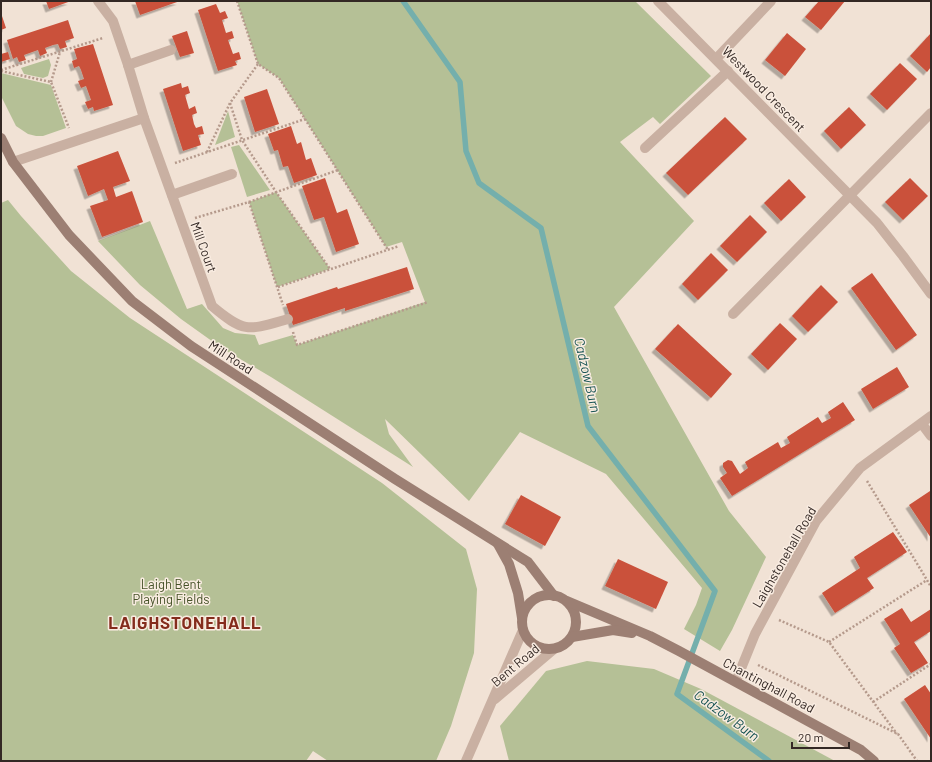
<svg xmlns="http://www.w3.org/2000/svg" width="932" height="762" viewBox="0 0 932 762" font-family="Barlow,sans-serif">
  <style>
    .green { fill: #b5c096 }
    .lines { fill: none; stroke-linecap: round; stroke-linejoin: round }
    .stream { stroke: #74afac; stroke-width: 5.5 }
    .building { fill: #ca513b; filter: url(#shadow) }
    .path { stroke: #b59a8c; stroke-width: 2.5; stroke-dasharray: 2 2; stroke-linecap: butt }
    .service { stroke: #c9b0a2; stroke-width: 10 }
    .minor { stroke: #c9b0a2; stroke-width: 10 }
    .tertiary { stroke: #c9b0a2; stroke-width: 10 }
    .secondary { stroke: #9c7f73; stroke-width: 10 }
    .labels { text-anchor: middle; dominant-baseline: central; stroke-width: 3; stroke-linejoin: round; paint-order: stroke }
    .street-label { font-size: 13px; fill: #332824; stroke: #f9ece1 }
    .park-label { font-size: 13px; fill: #465228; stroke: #f9ece1 }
    .water-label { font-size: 14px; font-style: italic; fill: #195554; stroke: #f9ece1 }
    .district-label { font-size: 17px; font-weight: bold; letter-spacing: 1px; fill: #842c1c; stroke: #f9ece1 }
  </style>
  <defs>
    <filter id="shadow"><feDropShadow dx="-3.5" dy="3.5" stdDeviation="0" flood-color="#0004"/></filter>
  </defs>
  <rect width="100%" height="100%" fill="#f1e2d5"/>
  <g class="green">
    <polygon points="237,1 635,1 711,76 660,124 653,117 620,142 694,221 614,307 729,511 766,557 732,630 720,651 684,629 696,605 702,588 606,474 520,432 469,501 385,419 389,434 413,467 271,377 223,349 181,319 140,285 98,241 150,221 187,309 202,304 223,328 235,333 255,335 259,345 293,335 297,345 425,302 402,242 386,247 279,78 258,64"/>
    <polygon points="49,59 51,65 48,76 43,78 24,74 21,68"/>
    <polygon points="1,73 51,85 66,128 43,136 36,136 28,134 16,126 1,96"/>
    <polygon points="228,111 235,137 215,145"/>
    <polygon points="239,145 270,190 247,197 231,147"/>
    <polygon points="276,192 330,269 277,287 249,202"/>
    <polygon points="8,200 21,216 71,271 130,318 382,483 466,549 477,589 474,653 451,726 436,761 328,761 313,751 306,761 1,761 1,203"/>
    <polygon points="587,661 654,669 701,689 835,761 509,761 500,726 546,671"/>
  </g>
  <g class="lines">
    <polyline class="stream" points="403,1 460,82 466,151 479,183 541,228 588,426 715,591 677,694 769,761"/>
  </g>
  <g class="building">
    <polygon points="46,1 71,1 49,9"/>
    <polygon points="135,1 180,1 140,15"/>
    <polygon points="819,1 845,1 821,30 805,17"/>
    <polygon points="216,4 220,13 225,11 228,18 222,20 226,33 232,31 234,38 228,40 233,54 239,52 241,59 235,61 237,65 218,71 198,10"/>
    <polygon points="1,13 6,28 1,30"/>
    <polygon points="68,20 74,38 65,41 67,47 60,49 58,44 53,45 45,48 47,53 40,56 38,50 24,55 26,60 19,62 17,57 13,59 7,40"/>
    <polygon points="187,31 194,53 180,57 172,36"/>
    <polygon points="787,33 806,49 785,76 765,60"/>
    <polygon points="931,33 931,67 927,72 910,56"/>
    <polygon points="93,44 113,105 94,111 93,107 88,109 85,102 91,100 86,86 81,88 78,81 84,79 81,70 79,66 74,68 72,61 77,59 74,49"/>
    <polygon points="8,52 10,59 1,62 1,54"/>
    <polygon points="900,63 917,79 887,110 870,94"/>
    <polygon points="181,83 182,88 188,86 190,93 185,95 189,109 195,106 197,113 192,115 194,124 196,128 202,126 204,134 198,135 201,145 183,151 163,89"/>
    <polygon points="267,89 279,124 255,132 244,97"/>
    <polygon points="849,107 866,125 841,149 824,131"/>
    <polygon points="725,117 747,139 688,195 666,173"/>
    <polygon points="291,126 297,144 301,142 306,160 311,158 317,175 294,183 288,166 283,167 278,150 274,151 268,134"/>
    <polygon points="118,151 130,181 113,187 116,197 132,191 143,222 102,237 90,206 108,200 104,189 88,196 77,166"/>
    <polygon points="325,178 337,213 347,209 359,244 336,252 324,217 314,220 302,186"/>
    <polygon points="910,178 928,196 903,220 885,202"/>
    <polygon points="789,179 806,197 781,221 764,203"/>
    <polygon points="750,215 767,232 737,262 720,246"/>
    <polygon points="711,253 728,270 698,300 682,284"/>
    <polygon points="407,267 414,289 345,311 345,308 293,325 286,304 337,287 338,289"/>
    <polygon points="872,273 917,335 896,350 851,288"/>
    <polygon points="821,285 838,302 808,332 792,316"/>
    <polygon points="780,323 797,339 768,370 751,354"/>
    <polygon points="678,324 732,374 711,398 655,349"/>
    <polygon points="897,367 909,387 873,409 861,389"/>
    <polygon points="843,402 855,420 732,496 720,478 727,473 723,467 723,463 728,460 732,461 740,474 748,468 745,462 778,442 781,448 790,443 787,437 818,417 822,423 831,418 828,412"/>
    <polygon points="930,491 931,493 931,538 909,505"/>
    <polygon points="521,495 561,517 545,546 505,524"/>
    <polygon points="893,532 907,552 867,578 874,588 835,613 822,593 860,568 854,557"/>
    <polygon points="618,559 668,582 656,609 605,586"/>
    <polygon points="902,608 911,622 931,609 931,631 914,642 928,663 911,673 894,648 900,644 884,619"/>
    <polygon points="925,685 931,694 931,739 904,699"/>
  </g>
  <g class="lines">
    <g class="path">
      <polyline points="237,1 258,64 279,78 388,250"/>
      <polyline points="1,70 103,38"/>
      <polyline points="1,71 51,82 69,128"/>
      <polyline points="51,82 60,52"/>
      <polyline points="230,103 242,140 276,192 330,269"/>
      <polyline points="207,152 230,103 258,64"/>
      <polyline points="175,163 305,119"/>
      <polyline points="249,202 338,170"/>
      <polyline points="195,218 249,202 283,305"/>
      <polyline points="278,287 399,246"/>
      <polyline points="293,332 297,345 428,302"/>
      <polyline points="867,481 927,580"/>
      <polyline points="779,620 829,642 897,734"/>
      <polyline points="829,642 927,580 931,587"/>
      <polyline points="758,665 898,734 917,761"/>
      <polyline points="873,702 931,664"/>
    </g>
    <polyline class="service" points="645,148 728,71"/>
    <g class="minor">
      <path d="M 98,1 L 113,21 L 128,65 L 144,118 L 212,306 C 245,334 249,330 288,319"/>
      <polyline points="658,1 877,223 903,256 931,294"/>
      <polyline points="716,59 771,1"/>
      <polyline points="128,65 171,50"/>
      <polyline points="13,162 144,118"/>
      <polyline points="172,195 232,174"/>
      <polyline points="733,314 931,113"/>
      <polyline points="922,424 931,436"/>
    </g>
    <g class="tertiary">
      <polyline points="736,681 755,634 816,521 860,468 931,416"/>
      <polyline points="495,699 554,649"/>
      <polyline points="466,761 523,630"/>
    </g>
    <g class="secondary">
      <polyline points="1,138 13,162 69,235 132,301 191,346 395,479 528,562 554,596"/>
      <polyline points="498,544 509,564 518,593 522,618"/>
      <circle cx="549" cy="622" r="27"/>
      <polyline points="567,601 650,636 679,651 861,750 874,761"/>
      <polyline points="572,637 613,630 632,633"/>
    </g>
  </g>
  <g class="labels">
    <g class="street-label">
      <text transform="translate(764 89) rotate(46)">Westwood Crescent</text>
      <text transform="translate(204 247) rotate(70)">Mill Court</text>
      <text transform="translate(231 357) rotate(33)">Mill Road</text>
      <text transform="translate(784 557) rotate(-60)">Laighstonehall Road</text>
      <text transform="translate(515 665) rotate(-40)">Bent Road</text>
      <text transform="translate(769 685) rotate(28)">Chantinghall Road</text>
    </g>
    <g class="park-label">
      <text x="171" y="584">Laigh Bent<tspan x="171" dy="15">Playing Fields</tspan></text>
    </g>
    <g class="water-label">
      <text transform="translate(588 375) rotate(77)">Cadzow Burn</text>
      <text transform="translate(727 715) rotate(36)">Cadzow Burn</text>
    </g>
    <g class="district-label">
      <text x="185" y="622">LAIGHSTONEHALL</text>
    </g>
  </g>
  <rect width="932" height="762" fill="none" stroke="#332824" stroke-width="4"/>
  <path d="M792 742v6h57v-6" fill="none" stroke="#332824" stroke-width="2"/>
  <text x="798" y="742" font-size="12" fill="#332824" stroke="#f9ece1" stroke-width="3" paint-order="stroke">20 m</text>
</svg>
